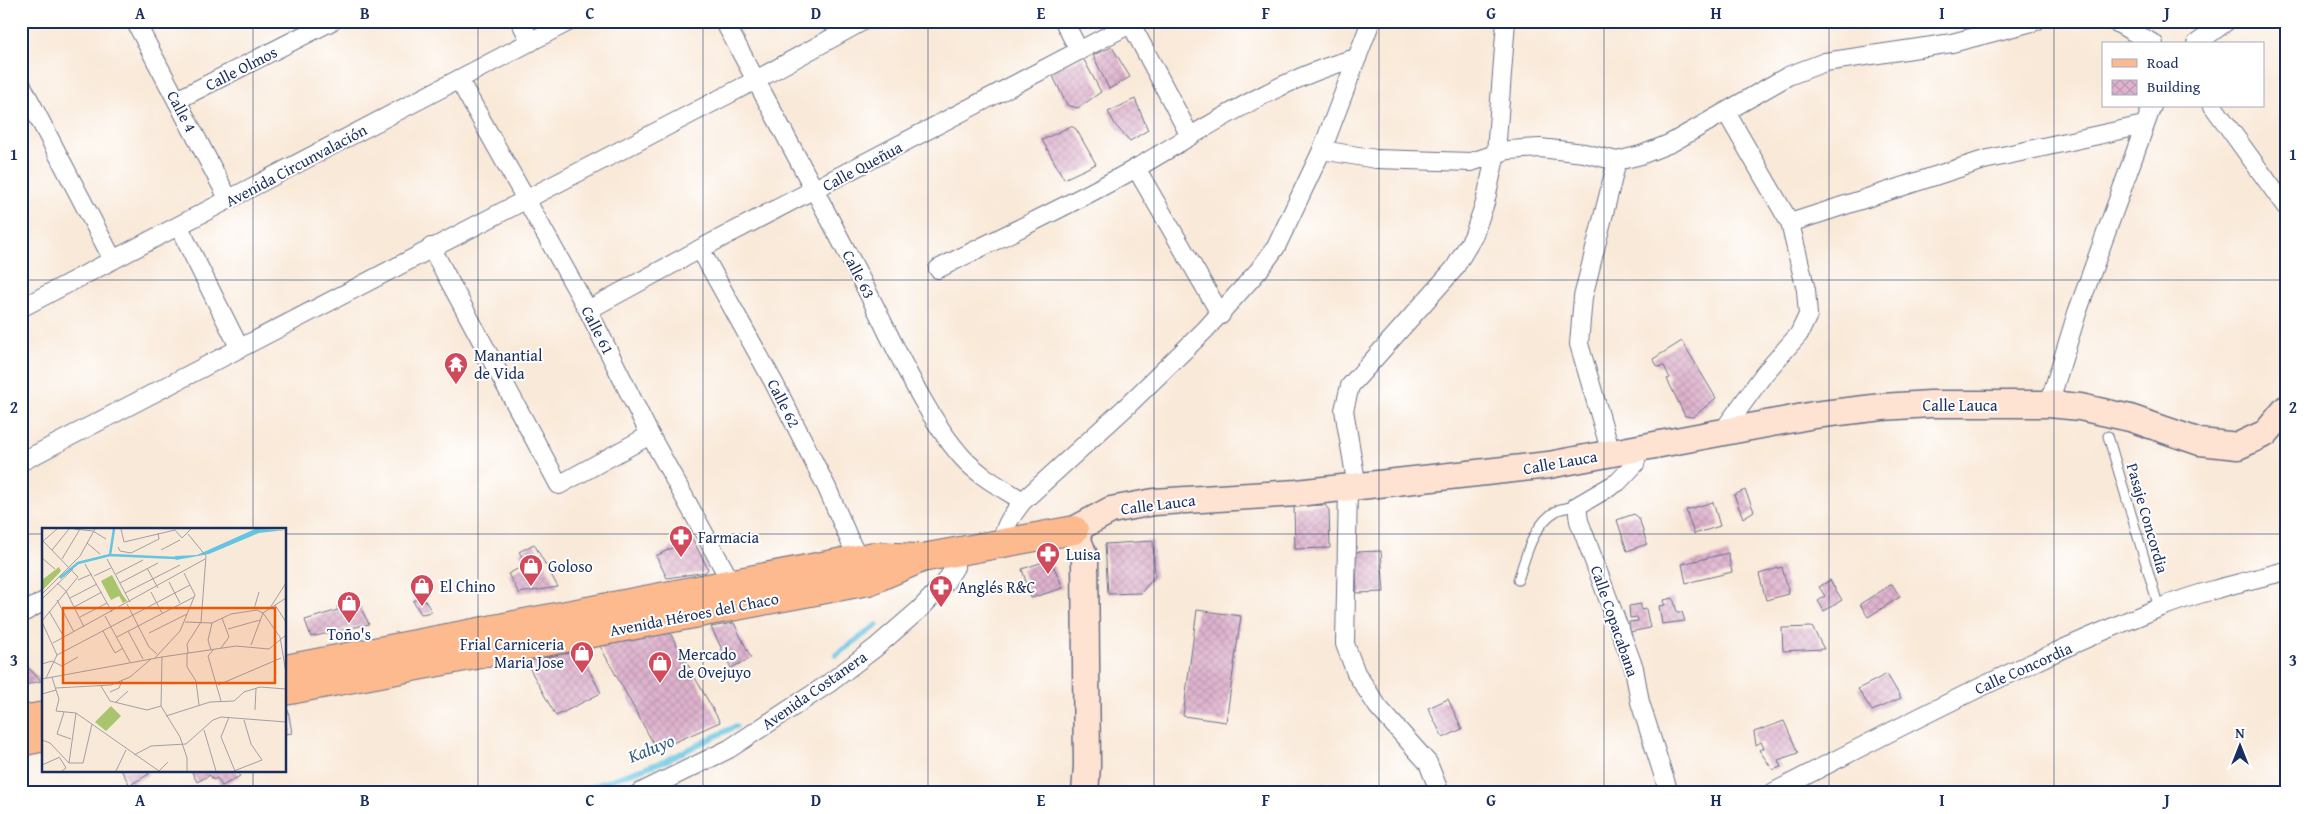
<svg xmlns="http://www.w3.org/2000/svg" width="2307" height="814" viewBox="0 0 2307 814" font-family="'Gentium Book Plus',serif">
  <style>
    .lines { fill: none; stroke-linecap: round; stroke-linejoin: round }
    .stream { stroke: #64c4e2; stroke-width: 5.5 }
    .building { fill: url(#building-cross-hatch) }
    .lane-casing { stroke: #697089; stroke-width: 11 }
    .street-casing { stroke: #697089; stroke-width: 20 }
    .secondary-casing { stroke: #697089; stroke-width: 29 }
    .primary-casing { stroke: #697089; stroke-width: 30 }
    .lane { stroke: #fff; stroke-width: 9 }
    .street { stroke: #fff; stroke-width: 18 }
    .secondary { stroke: #fee3d2; stroke-width: 26 }
    .primary { stroke: #fcba8e; stroke-width: 28 }
    .grid { fill: none; stroke: #1b2f5e; stroke-width: 1; stroke-opacity: 0.55 }
    .labels { text-anchor: middle; dominant-baseline: central; stroke-width: 4; stroke-linejoin: round; paint-order: stroke }
    .street-label { font-size: 16px; fill: #1b2f5e; stroke: #fff }
    .poi-label { font-size: 16px; fill: #1b2f5e; stroke: #fff; text-anchor: start }
    .water-label { font-size: 18px; font-style: italic; fill: #315c86; stroke: #fff }
    .inset-river { fill: none; stroke: #64c4e2; stroke-width: 2.5 }
    .inset-road { fill: none; stroke: #a09fa7; stroke-width: 1 }
    .view { fill: #e8590c; fill-opacity: 0.15; stroke: #e8590c; stroke-width: 2.5 }
    .inset-edge { fill: none; stroke: #1b2f5e; stroke-width: 2.5 }
    .neatline { fill: none; stroke: #1b2f5e; stroke-width: 2 }
    .grid-label { font-size: 16px; text-anchor: middle; font-weight: bold; fill: #1b2f5e }
  </style>
  <defs>
    <pattern id="building-cross-hatch" width="8" height="8" patternUnits="userSpaceOnUse" patternTransform="scale(1.25)"><rect width="8" height="8" fill="#deb2cc"/><path d="M0 0l8 8M0 8l8-8" fill="none" stroke="#be99b2"/></pattern>
  </defs>
  <rect width="100%" height="100%" fill="#fff"/>
  <filter id="ink" filterUnits="userSpaceOnUse"><feTurbulence type="fractalNoise" baseFrequency=".02" numOctaves="2"/><feDisplacementMap in="SourceGraphic" scale="10" xChannelSelector="R" yChannelSelector="G"/><feConvolveMatrix kernelMatrix="1 2 1 2 8 2 1 2 1" color-interpolation-filters="sRGB"/></filter>
  <filter id="wash" filterUnits="userSpaceOnUse"><feTurbulence type="fractalNoise" baseFrequency=".0096" numOctaves="4" result="noise"/><feDisplacementMap in="SourceGraphic" scale="20" xChannelSelector="R" yChannelSelector="G"/><feGaussianBlur stdDeviation="1.12" result="paint"/><feColorMatrix in="noise" values="0 0 0 0 0 0 0 0 0 0 0 0 0 0 0 0 0 1.4 0 .05"/><feComposite in="paint" operator="in"/></filter>
  <g filter="url(#wash)">
    <rect width="100%" height="100%" fill="#f9e9d8"/>
    <g class="lines">
      <g class="stream">
        <polyline points="836,655 877,625"/>
        <polyline points="574,793 665,761 736,726"/>
      </g>
    </g>
    <g id="blocks">
      <g class="building">
        <polygon points="1112,47 1130,77 1109,89 1093,55"/>
        <polygon points="1083,58 1101,92 1078,108 1067,105 1050,70"/>
        <polygon points="1135,99 1148,130 1130,141 1116,126 1108,112"/>
        <polygon points="1071,126 1076,129 1096,164 1064,179 1042,140"/>
        <polygon points="1682,341 1716,398 1693,417 1685,416 1667,379 1670,378 1664,366 1658,367 1653,359"/>
        <polygon points="1745,490 1754,511 1743,518 1734,495"/>
        <polygon points="1713,502 1720,526 1694,534 1686,510"/>
        <polygon points="1325,505 1329,510 1330,548 1295,549 1294,506"/>
        <polygon points="1634,514 1639,518 1647,544 1627,551 1617,520"/>
        <polygon points="692,538 708,569 706,572 667,578 656,556"/>
        <polygon points="1153,541 1155,576 1141,593 1108,594 1105,544"/>
        <polygon points="534,544 558,587 519,593 508,574 527,564 519,552"/>
        <polygon points="1381,551 1384,592 1357,593 1355,552"/>
        <polygon points="1728,553 1732,572 1686,583 1682,564"/>
        <polygon points="1040,563 1047,563 1054,567 1063,588 1031,598 1022,569"/>
        <polygon points="1782,567 1789,594 1766,600 1759,574"/>
        <polygon points="1830,580 1842,600 1824,611 1818,601 1825,596 1819,587"/>
        <polygon points="1892,584 1900,597 1868,617 1860,604"/>
        <polygon points="422,596 432,612 421,614 413,601"/>
        <polygon points="355,597 369,624 311,637 305,620 338,610 337,606"/>
        <polygon points="1673,598 1677,612 1682,612 1685,621 1662,624 1659,606 1665,605 1664,600"/>
        <polygon points="1641,604 1641,610 1646,609 1650,628 1630,632 1629,622 1638,621 1637,617 1630,618 1629,606"/>
        <polygon points="1197,610 1241,616 1226,722 1183,716"/>
        <polygon points="734,623 751,658 731,668 711,627"/>
        <polygon points="1812,627 1824,649 1783,651 1782,628"/>
        <polygon points="670,633 720,722 657,750 600,646"/>
        <polygon points="580,653 601,693 556,716 526,662 562,654"/>
        <polygon points="21,660 41,681 21,686"/>
        <polygon points="1887,674 1901,698 1872,711 1858,689"/>
        <polygon points="1448,699 1462,729 1443,738 1428,708"/>
        <polygon points="288,710 292,733 285,734 285,711"/>
        <polygon points="1784,721 1798,753 1778,760 1781,767 1773,770 1759,750 1764,748 1761,742 1756,745 1754,732"/>
        <polygon points="121,770 146,770 149,774 130,785"/>
        <polygon points="191,770 236,770 240,776 222,786 217,778 213,780 210,775 197,782"/>
      </g>
    </g>
  </g>
  <g filter="url(#ink)">
    <use href="#blocks" fill-opacity="0" stroke="#697089" stroke-width="1"/>
    <g class="lines">
      <g class="lane-casing">
        <g id="lane">
          <polyline points="2108,436 2159,608"/>
          <path d="M 1518,580 C 1526,556 1533,523 1558,510 C 1563,508 1571,507 1577,506"/>
          <polyline points="1321,793 1323,792"/>
        </g>
      </g>
      <g class="street-casing">
        <g id="street">
          <polyline points="135,21 229,200"/>
          <polyline points="520,21 531,42"/>
          <path d="M 724,21 C 772,110 820,199 866,289 C 893,341 923,413 962,457 C 979,476 1002,488 1023,501"/>
          <polyline points="1064,21 1079,51"/>
          <polyline points="2114,21 2154,44"/>
          <polyline points="1131,24 1190,136"/>
          <polyline points="2196,44 2227,21"/>
          <polyline points="459,80 588,310 650,435 731,582"/>
          <polyline points="21,84 113,260"/>
          <polyline points="177,100 332,21"/>
          <polyline points="2213,106 2286,207"/>
          <polyline points="1322,150 1376,159 1471,162 1508,150 1540,148 1584,153 1617,161 1641,155 1671,143 1788,76 1825,62 1952,43 2036,21"/>
          <polyline points="1136,168 1221,315"/>
          <polyline points="1790,223 1984,160 2144,125"/>
          <polyline points="179,227 239,347"/>
          <polyline points="431,247 559,485 650,435"/>
          <polyline points="700,249 774,383 827,488 853,548 864,557"/>
          <path d="M 938,269 C 1004,235 1073,204 1138,167 C 1206,128 1281,77 1357,58"/>
          <polyline points="21,308 570,21"/>
          <polyline points="588,310 700,249 1136,21"/>
          <polyline points="2049,404 2077,313 2152,106"/>
          <polyline points="1722,432 1764,374 1799,334 1808,315 1806,290 1790,223 1726,112"/>
          <polyline points="1639,448 1635,464 1618,482 1577,506 1579,521 1634,668 1640,702 1669,793"/>
          <polyline points="1611,453 1579,344 1583,297 1617,161"/>
          <polyline points="21,462 756,80 863,21"/>
          <polyline points="1357,487 1344,410 1350,386 1454,269 1473,237 1485,203 1496,153 1506,21"/>
          <polyline points="1348,488 1345,644 1356,673 1378,707 1428,763 1440,793"/>
          <path d="M 1002,542 C 1004,525 1013,514 1023,501 L 1126,407 L 1205,330 L 1259,270 L 1276,247 L 1322,150 L 1371,21"/>
          <polyline points="21,614 44,601"/>
          <polyline points="639,793 729,749 828,684 875,648 920,609 945,583 955,567 955,551"/>
          <path d="M 1772,793 C 1899,727 2026,661 2159,608 C 2200,592 2243,582 2286,571"/>
        </g>
      </g>
      <g class="secondary-casing">
        <polyline id="secondary" points="1085,793 1087,766 1085,558 1074,530 1111,510 1154,502 1297,493 1549,465 1814,415 1882,407 1930,404 2049,404 2080,407 2130,418 2200,442 2238,446 2266,433 2286,409"/>
      </g>
      <g class="primary-casing">
        <g id="primary">
          <polyline points="285,669 874,556 918,558"/>
          <polyline points="285,691 869,581 922,558 1074,530"/>
          <polyline points="21,720 44,716"/>
          <polyline points="21,742 44,737"/>
        </g>
      </g>
      <use href="#lane" class="lane"/>
      <use href="#street" class="street"/>
      <use href="#secondary" class="secondary"/>
      <use href="#primary" class="primary"/>
    </g>
  </g>
  <path class="grid" d="M 253,21 L 253,529M 478,21 L 478,793M 703,21 L 703,793M 928,21 L 928,793M 1154,21 L 1154,793M 1379,21 L 1379,793M 1604,21 L 1604,793M 1829,21 L 1829,793M 2054,21 L 2054,793M 21,280 L 2286,280M 21,534 L 44,534M 285,534 L 2286,534M 253,770 L 253,793"/>
  <defs>
    <g id="temple-pin" transform="scale(1.25)"><path d="M0 17L-7.5 6A9.5 9.5 0 1 1 7.5 6Z" fill="#d1495b" stroke="#fff"/><path d="M0-6L5-2H3V0L6.5 2.5H4V6H1.5V3h-3V6H-4V2.5H-6.5L-3 0V-2H-5Z" fill="#fff"/></g>
    <g id="pharmacy-pin" transform="scale(1.25)"><path d="M0 17L-7.5 6A9.5 9.5 0 1 1 7.5 6Z" fill="#d1495b" stroke="#fff"/><path d="M-2-6h4v4h4v4h-4v4h-4v-4h-4v-4h4Z" fill="#fff"/></g>
    <g id="shop-pin" transform="scale(1.25)"><path d="M0 17L-7.5 6A9.5 9.5 0 1 1 7.5 6Z" fill="#d1495b" stroke="#fff"/><path d="M-5-2.5h2.3a2.7 3.5 0 0 1 5.4 0H5L5.5 6h-11ZM-1.5-2.5h3a1.5 2.3 0 0 0-3 0Z" fill="#fff"/></g>
  </defs>
  <g fill-rule="evenodd">
    <use href="#temple-pin" x="456" y="364"/>
    <use href="#pharmacy-pin" x="681" y="537"/>
    <use href="#pharmacy-pin" x="1048" y="554"/>
    <use href="#shop-pin" x="531" y="566"/>
    <use href="#shop-pin" x="422" y="586"/>
    <use href="#pharmacy-pin" x="941" y="587"/>
    <use href="#shop-pin" x="349" y="603"/>
    <use href="#shop-pin" x="582" y="653"/>
    <use href="#shop-pin" x="660" y="663"/>
  </g>
  <g class="labels">
    <g class="street-label">
      <text transform="translate(241 68) rotate(-27)">Calle Olmos</text>
      <text transform="translate(182 111) rotate(62)">Calle 4</text>
      <text transform="translate(296 165) rotate(-28)">Avenida Circunvalación</text>
      <text transform="translate(862 166) rotate(-28)">Calle Queñua</text>
      <text transform="translate(859 274) rotate(63)">Calle 63</text>
      <text transform="translate(598 330) rotate(63)">Calle 61</text>
      <text transform="translate(784 403) rotate(63)">Calle 62</text>
      <text x="1960" y="405">Calle Lauca</text>
      <text transform="translate(1560 462) rotate(-10)">Calle Lauca</text>
      <text transform="translate(1158 504) rotate(-7)">Calle Lauca</text>
      <text transform="translate(2148 518) rotate(74)">Pasaje Concordia</text>
      <text transform="translate(694 614) rotate(-11)">Avenida Héroes del Chaco</text>
      <text transform="translate(1615 621) rotate(71)">Calle Copacabana</text>
      <text transform="translate(2023 668) rotate(-24)">Calle Concordia</text>
      <text transform="translate(814 690) rotate(-35)">Avenida Costanera</text>
    </g>
    <g class="poi-label">
      <text x="474" y="355">Manantial<tspan x="474" dy="18">de Vida</tspan></text>
      <text x="698" y="537">Farmacia</text>
      <text x="1066" y="554">Luisa</text>
      <text x="548" y="566">Goloso</text>
      <text x="440" y="586">El Chino</text>
      <text x="958" y="587">Anglés R&amp;C</text>
      <text x="349" y="634" text-anchor="middle">Toño's</text>
      <text x="564" y="644" text-anchor="end">Frial Carniceria<tspan x="564" dy="18">Maria Jose</tspan></text>
      <text x="678" y="654">Mercado<tspan x="678" dy="18">de Ovejuyo</tspan></text>
    </g>
    <g class="water-label">
      <text transform="translate(651 748) rotate(-22)">Kaluyo</text>
    </g>
  </g>
  <g transform="translate(42 528)">
    <rect width="244" height="244" fill="#f9e9d8"/>
    <path d="M 17,39 L 19,43 L 0,63 L 0,52 ZM 70,47 L 80,66 L 85,73 L 81,75 L 77,68 L 69,72 L 59,53 ZM 69,178 L 79,188 L 64,203 L 53,194 Z" fill="#a8c56d"/>
    <path d="M 213,1 L 244,2 L 217,5 L 167,26 L 134,32 L 133,28 L 155,27 Z" fill="#64c4e2"/>
    <path class="inset-river" d="M 72,1 L 68,27 L 134,30M 18,50 L 36,35 L 68,27"/>
    <path class="inset-road" d="M 32,1 L 51,3 L 64,11M 79,1 L 82,14 L 133,2M 133,2 L 140,10 L 149,1M 0,12 L 36,49 L 0,93M 0,14 L 15,1M 45,15 L 58,26M 76,19 L 78,23 L 89,25 L 117,11 L 116,5M 10,22 L 27,1M 119,22 L 138,12M 0,30 L 13,41M 20,31 L 38,1M 65,31 L 88,74M 43,36 L 70,84M 105,40 L 116,60M 74,46 L 101,32M 52,48 L 69,40M 36,52 L 50,46M 127,54 L 138,75M 15,55 L 24,63 L 42,99M 78,55 L 116,35M 109,64 L 120,85M 83,65 L 138,37M 0,66 L 38,28 L 53,1M 28,70 L 55,56M 0,71 L 31,41M 15,72 L 32,104M 85,76 L 107,119 L 115,126M 233,77 L 244,94M 32,79 L 60,64M 228,80 L 244,55M 212,81 L 217,64M 7,83 L 22,109M 63,88 L 88,134M 38,89 L 65,75M 0,94 L 15,127 L 4,150M 143,94 L 170,95 L 189,86 L 215,82 L 221,85 L 238,109 L 244,145M 186,101 L 218,92M 61,103 L 73,125 L 81,120M 86,103 L 101,131M 107,105 L 145,86M 75,109 L 152,69M 11,115 L 163,31M 209,117 L 221,85 L 244,70M 179,120 L 187,109 L 180,90M 172,121 L 166,128 L 179,173M 169,122 L 166,112 L 170,95M 145,125 L 145,139 L 154,153 L 157,177M 146,125 L 145,116 L 159,94 L 164,28 L 146,6M 15,127 L 148,57M 120,129 L 194,118 L 227,121 L 244,107M 113,130 L 138,103 L 153,67 L 142,45M 0,136 L 10,133 L 20,138 L 36,129M 0,151 L 120,129 L 119,178 L 138,209 L 145,230 L 145,243M 176,157 L 239,130M 59,158 L 68,173 L 105,182 L 119,178M 14,160 L 69,157 L 88,149 L 109,131M 14,162 L 17,171 L 14,183 L 34,185 L 117,243 L 126,234M 68,164 L 77,160 L 80,153M 0,166 L 14,162 L 10,149M 74,174 L 86,163M 213,182 L 214,160M 22,184 L 15,206 L 29,211M 124,188 L 168,174 L 192,173 L 202,164 L 218,159 L 244,161M 187,189 L 179,209 L 193,243M 162,202 L 174,243M 0,212 L 8,215 L 27,235 L 41,235 L 50,196M 92,227 L 109,218 L 144,216 L 171,192 L 179,189 L 244,194M 18,230 L 24,240 L 20,243M 27,235 L 34,185M 0,237 L 18,229M 74,243 L 84,222M 192,243 L 220,232 L 209,216 L 202,192"/>
    <path class="view" d="M 21,80 L 233,80 L 233,155 L 21,155 Z"/>
    <rect width="244" height="244" class="inset-edge"/>
  </g>
  <rect width="2307" height="814" fill="none" stroke="#fff" stroke-width="55"/>
  <rect x="2102" y="42" width="162" height="65" fill="#ffffff" stroke="#a4acbf"/>
  <rect x="2112" y="59" width="25" height="8" fill="#fcba8e" stroke="#a4acbf"/>
  <text x="2147" y="68" font-size="15" fill="#1b2f5e">Road</text>
  <rect x="2112" y="80" width="25" height="15" fill="url(#building-cross-hatch)" stroke="#a4acbf"/>
  <text x="2147" y="92" font-size="15" fill="#1b2f5e">Building</text>
  <g transform="translate(2240 746)" stroke="#ffffff" stroke-width="4" paint-order="stroke">
  <path d="M0-4L9 19L0 12L-9 19Z" fill="#1b2f5e"/>
  <text y="-8" font-size="14" font-weight="bold" text-anchor="middle" fill="#1b2f5e">N</text>
  </g>
  <rect x="28" y="28" width="2252" height="758" class="neatline"/>
  <g class="grid-label">
    <text x="140" y="19">A</text>
    <text x="365" y="19">B</text>
    <text x="590" y="19">C</text>
    <text x="816" y="19">D</text>
    <text x="1041" y="19">E</text>
    <text x="1266" y="19">F</text>
    <text x="1491" y="19">G</text>
    <text x="1716" y="19">H</text>
    <text x="1942" y="19">I</text>
    <text x="2167" y="19">J</text>
    <text x="14" y="160">1</text>
    <text x="2293" y="160">1</text>
    <text x="14" y="413">2</text>
    <text x="2293" y="413">2</text>
    <text x="14" y="666">3</text>
    <text x="2293" y="666">3</text>
    <text x="140" y="806">A</text>
    <text x="365" y="806">B</text>
    <text x="590" y="806">C</text>
    <text x="816" y="806">D</text>
    <text x="1041" y="806">E</text>
    <text x="1266" y="806">F</text>
    <text x="1491" y="806">G</text>
    <text x="1716" y="806">H</text>
    <text x="1942" y="806">I</text>
    <text x="2167" y="806">J</text>
  </g>
</svg>
